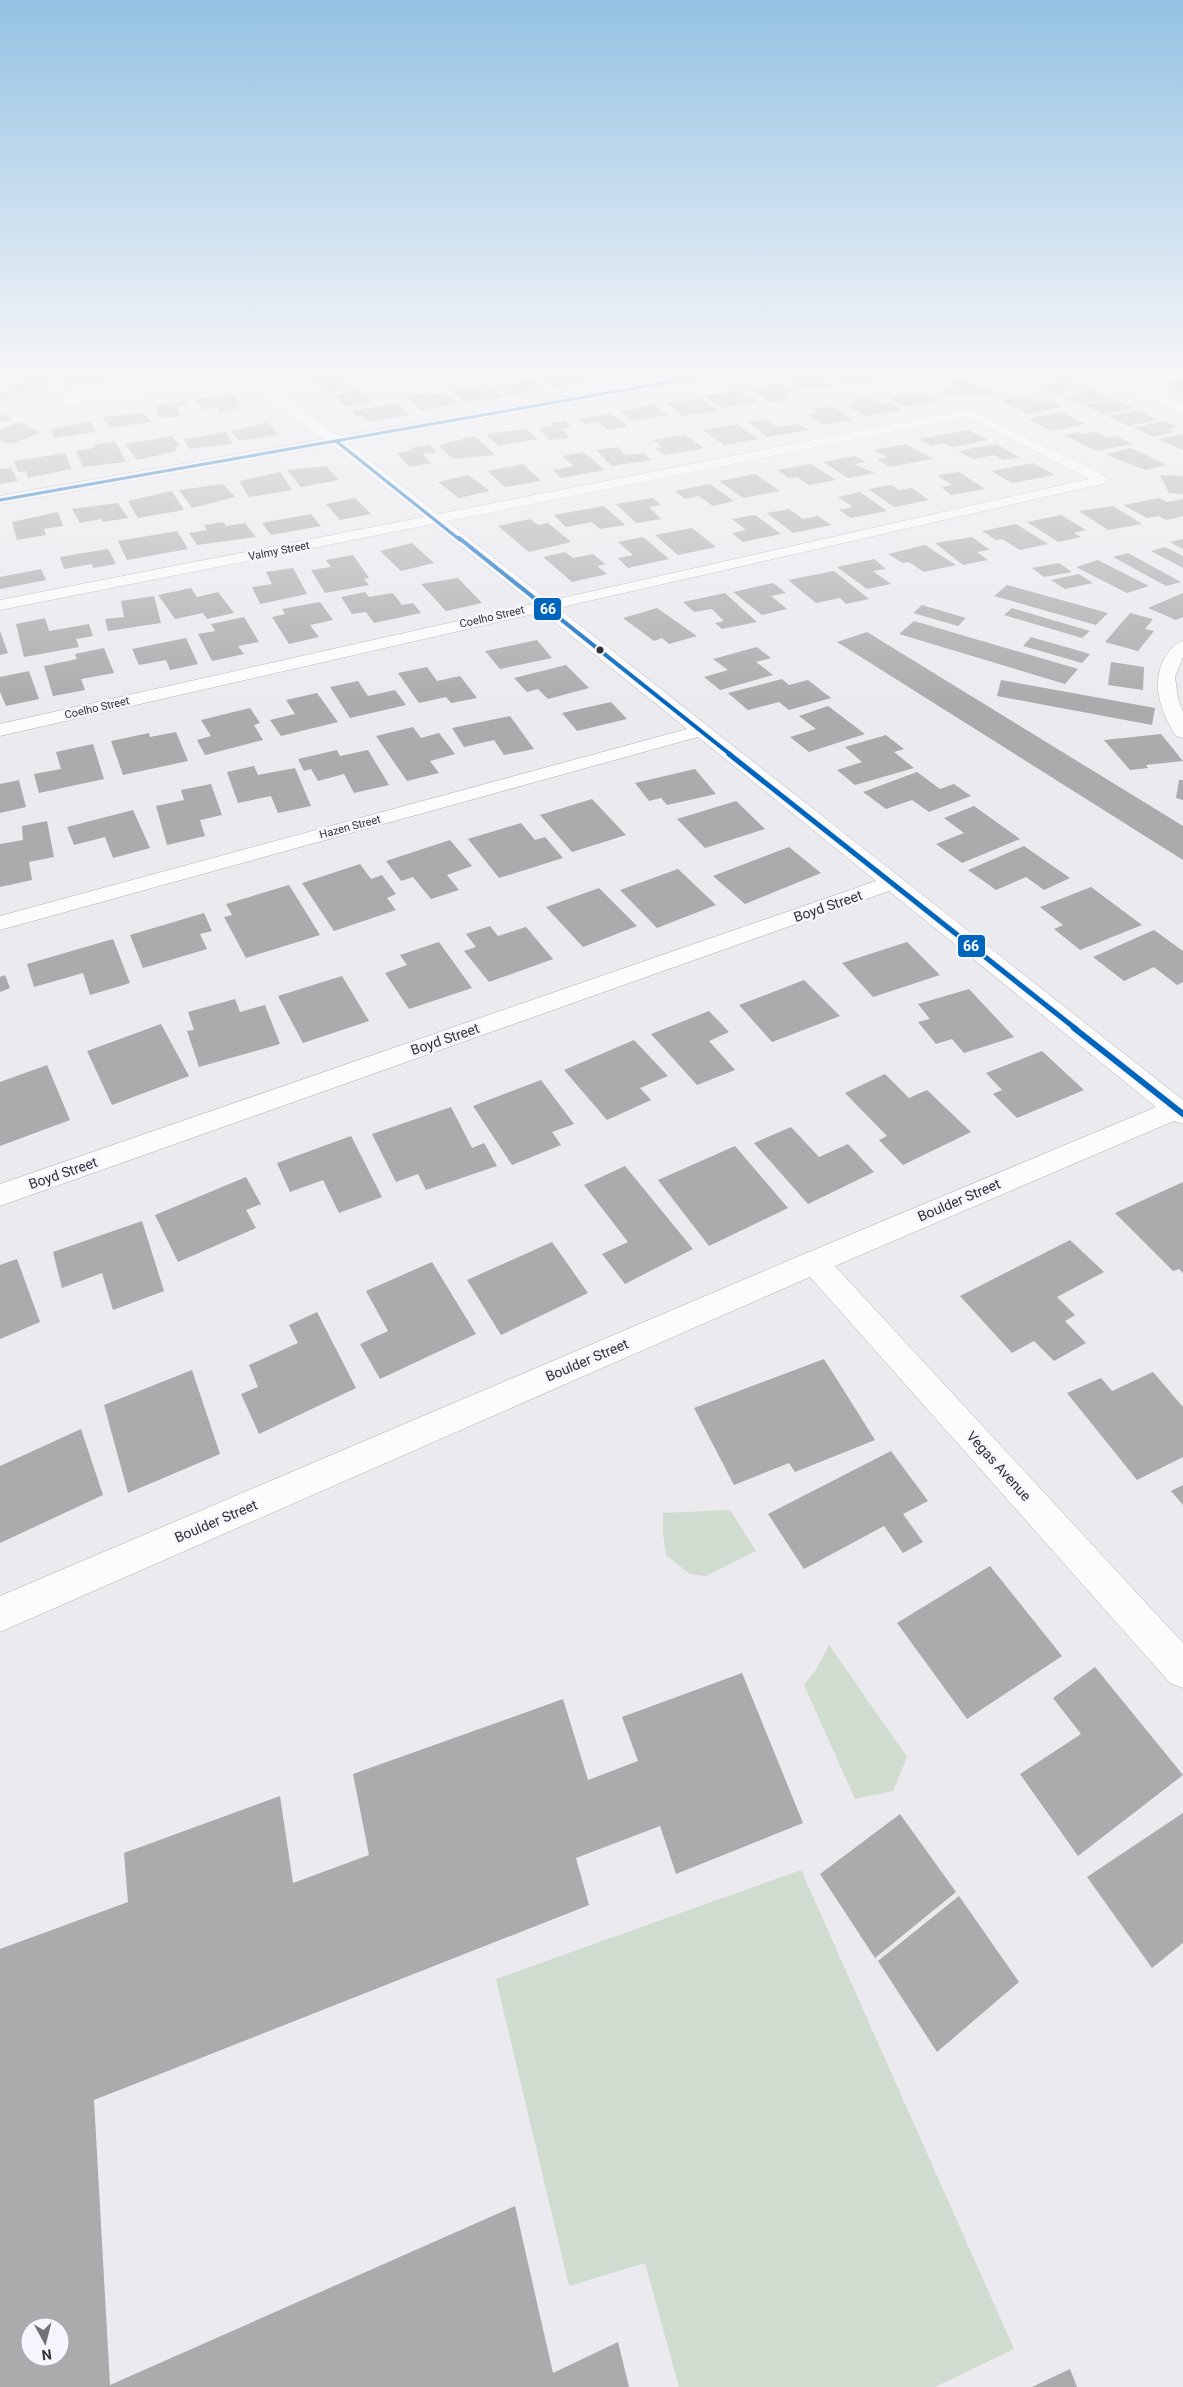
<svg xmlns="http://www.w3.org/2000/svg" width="1183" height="2387" viewBox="0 0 1183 2387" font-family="Roboto,sans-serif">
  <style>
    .green { fill: #d0dccf }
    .building { fill: #abaaad; fill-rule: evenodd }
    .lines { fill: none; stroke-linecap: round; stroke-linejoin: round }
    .street-casing { stroke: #afafb3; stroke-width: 1 }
    .secondary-casing { stroke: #afafb3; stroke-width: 1 }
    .street { fill: #fcfcfd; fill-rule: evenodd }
    .secondary { fill: #fcfcfd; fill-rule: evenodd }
    .bus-1-far3-casing { stroke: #f6f5fe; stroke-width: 5 }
    .bus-1-far2-casing { stroke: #f6f5fe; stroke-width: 6 }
    .bus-1-far1-casing { stroke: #f6f5fe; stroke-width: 8 }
    .bus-1-casing { stroke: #f6f5fe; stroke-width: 10 }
    .bus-1-far3 { stroke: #0065bd; stroke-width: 3 }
    .bus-1-far2 { stroke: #0065bd; stroke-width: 4 }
    .bus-1-far1 { stroke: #0065bd; stroke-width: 5 }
    .bus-1 { stroke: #0065bd; stroke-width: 6 }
    .bus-dot { fill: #313035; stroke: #f6f5fe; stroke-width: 2 }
    .labels { text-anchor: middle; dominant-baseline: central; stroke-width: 5; stroke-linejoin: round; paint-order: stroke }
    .far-street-label { font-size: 11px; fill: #313035; stroke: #f6f5fe }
    .street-label { font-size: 14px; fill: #313035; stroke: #f6f5fe }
    .line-badge { stroke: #f6f5fe; stroke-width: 2 }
    .badge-label { font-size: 14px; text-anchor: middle; font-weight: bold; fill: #fff }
  </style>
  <rect width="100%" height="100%" fill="#eaeaef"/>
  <g class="green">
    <polygon points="730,1510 756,1551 706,1576 690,1574 666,1555 663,1534 663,1513"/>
    <polygon points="829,1645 907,1757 893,1791 855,1799 804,1685 816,1670"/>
    <polygon points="801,1870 1014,2349 935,2387 679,2387 645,2263 569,2286 496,1979"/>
  </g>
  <g class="building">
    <polygon points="69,370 82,370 84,374 102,372 106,381 67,386 62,374"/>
    <polygon points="130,370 150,370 155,376 117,381 111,373"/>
    <polygon points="158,370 183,370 183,371 178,372 180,374 162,376"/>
    <polygon points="297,370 330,370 335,374 308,379"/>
    <polygon points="412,370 449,370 442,375 410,372"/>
    <polygon points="556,370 573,370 590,383 553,387 538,376 559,372"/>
    <polygon points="595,370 623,370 629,374 597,381 584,372"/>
    <polygon points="844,370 856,370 876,380 848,385 825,374"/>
    <polygon points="867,370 902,370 902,371 877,375"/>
    <polygon points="1031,370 1067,370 1071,378 1033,377"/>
    <polygon points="814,375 834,386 799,390 785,382"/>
    <polygon points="38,376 55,381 27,393 6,387"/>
    <polygon points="340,377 354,388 328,393 313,382"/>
    <polygon points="533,380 544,388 511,396 498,386"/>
    <polygon points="1068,380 1087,388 1058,394 1040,386"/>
    <polygon points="1180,380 1183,382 1183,394 1167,387 1173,386 1165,383"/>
    <polygon points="952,381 976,382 976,386 990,387 991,397 948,395 947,387 953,388"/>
    <polygon points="780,382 798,393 784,396 790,400 772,403 748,388"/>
    <polygon points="466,384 469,386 487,384 504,397 465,402 448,387"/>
    <polygon points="358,390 374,402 345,407 338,402 342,401 334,395"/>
    <polygon points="739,390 758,402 723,408 704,396"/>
    <polygon points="1092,390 1111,398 1081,404 1062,396"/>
    <polygon points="0,392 14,394 0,401"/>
    <polygon points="922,392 939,401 906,407 889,397"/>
    <polygon points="424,393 427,395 445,393 458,404 421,410 406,396"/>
    <polygon points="234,395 241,404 236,404 239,409 220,412 217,408 203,410 194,400"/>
    <polygon points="1024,396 1037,402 1046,400 1062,407 1029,414 1001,401"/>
    <polygon points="869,397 882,404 889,403 901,410 865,416 846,405 857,404 850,400"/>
    <polygon points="701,398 719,411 683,416 666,403"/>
    <polygon points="187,400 189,405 177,407 180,416 159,418 155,406"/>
    <polygon points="1116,400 1133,408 1103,414 1085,405"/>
    <polygon points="397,403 410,415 369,422 362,415 357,416 352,411"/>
    <polygon points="653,404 668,415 632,421 620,412"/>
    <polygon points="833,406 853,420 822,425 808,415 817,413 812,409"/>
    <polygon points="1140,410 1156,420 1128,426 1108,416"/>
    <polygon points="1062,412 1086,424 1052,431 1028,419"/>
    <polygon points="143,413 151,422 110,428 102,417"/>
    <polygon points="611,413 628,427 608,430 598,422 584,424 577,419"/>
    <polygon points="8,415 12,420 0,422 0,416"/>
    <polygon points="767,419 777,427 799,424 809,430 767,437 748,422"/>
    <polygon points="91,421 96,432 54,438 51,429"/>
    <polygon points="565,421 571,427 561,428 570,438 549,440 538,428 552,426 550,423"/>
    <polygon points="1163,421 1177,427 1168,430 1174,432 1154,437 1134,428"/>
    <polygon points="19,422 30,426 26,427 42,432 11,444 0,441 0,430"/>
    <polygon points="268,422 278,435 239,441 231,431"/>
    <polygon points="737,424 758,439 724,445 703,430"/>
    <polygon points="527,429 537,439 498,446 486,434"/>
    <polygon points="968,430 988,440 952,447 944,443 931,446 919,439"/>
    <polygon points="225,432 233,444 190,449 183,439"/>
    <polygon points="1078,432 1083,434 1096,432 1107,437 1116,436 1132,444 1096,451 1064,435"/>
    <polygon points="1183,434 1183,449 1180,449 1158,439"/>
    <polygon points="685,435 704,448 665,455 655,448 662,447 653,440"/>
    <polygon points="172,436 180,446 174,447 177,451 137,460 125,444"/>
    <polygon points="475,436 495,455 453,459 438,445"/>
    <polygon points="115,441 126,462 83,467 76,451 94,448 92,445"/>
    <polygon points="906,444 933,459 889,467 877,459 887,457 874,450"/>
    <polygon points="996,444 1019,457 1003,460 995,455 973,459 958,451"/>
    <polygon points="430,445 436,452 423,454 431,463 409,467 397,453 413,450 410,448"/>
    <polygon points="618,447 626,455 643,453 651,460 612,466 596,450"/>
    <polygon points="1131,448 1167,465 1145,470 1105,454"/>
    <polygon points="584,452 605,470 561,478 553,470 574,466 562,456"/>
    <polygon points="65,453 72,469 28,478 26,471 18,472 14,461"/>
    <polygon points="855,456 866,462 854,464 875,473 848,478 823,462"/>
    <polygon points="1033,463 1055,475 1012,483 991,471"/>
    <polygon points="523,464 541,481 505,487 487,471"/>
    <polygon points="811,464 836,480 809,485 797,477 789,478 777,470"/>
    <polygon points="326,466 339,480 301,487 287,470"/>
    <polygon points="11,468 18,481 0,484 0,469"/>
    <polygon points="280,472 292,490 249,497 239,481"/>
    <polygon points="959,472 985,489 951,495 941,487 952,485 937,475"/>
    <polygon points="755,474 780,491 743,498 719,481"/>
    <polygon points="468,475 490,491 459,498 438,482"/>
    <polygon points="1160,475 1183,476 1183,494 1169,493"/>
    <polygon points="223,484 235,497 192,508 179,490"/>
    <polygon points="710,484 734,501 713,506 699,496 685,499 675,491"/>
    <polygon points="891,485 899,490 912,488 929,500 894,507 868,489"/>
    <polygon points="172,491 184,510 138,518 128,501"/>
    <polygon points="860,492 887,511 851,518 839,510 853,507 838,497"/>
    <polygon points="355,498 371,514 340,520 326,504"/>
    <polygon points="653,498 661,505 649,507 661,519 636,523 616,504"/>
    <polygon points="1159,498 1167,502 1183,499 1183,516 1166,520 1159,516 1147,518 1123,505"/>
    <polygon points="118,503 128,518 103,522 101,519 80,523 72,509"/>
    <polygon points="604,506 625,525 600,529 592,522 566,527 554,515"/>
    <polygon points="1113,506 1142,524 1108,530 1079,511"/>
    <polygon points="789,509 803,519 818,516 831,525 793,533 767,513"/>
    <polygon points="58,512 63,526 44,529 46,535 17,540 12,522"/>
    <polygon points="311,514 321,526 271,535 262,523"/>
    <polygon points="755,515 781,534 743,542 732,533 746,530 732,519"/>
    <polygon points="1061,515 1086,530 1074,533 1081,537 1058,542 1027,522"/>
    <polygon points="530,519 538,525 548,523 571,542 529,552 498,526"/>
    <polygon points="223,522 226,526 245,523 256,537 197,545 189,533 207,530 204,525"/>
    <polygon points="1016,524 1048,544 1020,550 1002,539 996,540 982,531"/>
    <polygon points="692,528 716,547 678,555 655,535"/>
    <polygon points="177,531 188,549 127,560 118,541"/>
    <polygon points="643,537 669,559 628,568 618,558 633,555 618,542"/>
    <polygon points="972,537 990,550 977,552 988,560 963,565 935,543"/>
    <polygon points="1183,539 1183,549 1170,542"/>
    <polygon points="412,543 434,563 401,571 380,551"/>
    <polygon points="925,545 956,565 924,572 909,562 903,563 888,554"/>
    <polygon points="1165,547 1183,556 1183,568 1151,551"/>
    <polygon points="108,549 116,564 93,568 92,564 64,569 60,557"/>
    <polygon points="565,552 573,558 593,554 605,564 597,566 607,574 572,582 543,557"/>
    <polygon points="1128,553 1181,582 1166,586 1113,557"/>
    <polygon points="353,555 369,578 364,579 369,585 325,593 311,570 331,567 326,560"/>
    <polygon points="874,559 886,569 873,571 891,584 867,589 837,567"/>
    <polygon points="1098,560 1149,586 1127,593 1076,567"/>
    <polygon points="1059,563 1072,572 1044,577 1032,568"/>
    <polygon points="293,568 307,594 260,604 252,587 272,584 266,572"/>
    <polygon points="41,569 46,580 0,589 0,577"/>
    <polygon points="834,571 869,599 846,604 840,598 816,603 788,580"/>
    <polygon points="1079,574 1093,583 1065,589 1051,580"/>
    <polygon points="458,578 482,603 446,611 421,584"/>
    <polygon points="773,583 786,593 771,596 787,609 762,615 733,592"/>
    <polygon points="1007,585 1108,613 1096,625 994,596"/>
    <polygon points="191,588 197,597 218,592 234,613 207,619 203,613 175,619 158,595"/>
    <polygon points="365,592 369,597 393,593 402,605 413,603 421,613 374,623 366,612 352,614 341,597"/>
    <polygon points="725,593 757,622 722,629 715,623 724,621 712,609 694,612 683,602"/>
    <polygon points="1183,593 1183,617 1176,620 1148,608"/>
    <polygon points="154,596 161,623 108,631 105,619 124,617 121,601"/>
    <polygon points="320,602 333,620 310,625 319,637 289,644 272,617 285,614 282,609"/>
    <polygon points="922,605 966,618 958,626 913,613"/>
    <polygon points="657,608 697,636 669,644 662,638 654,641 623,618"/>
    <polygon points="1012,608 1090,631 1082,638 1004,615"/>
    <polygon points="1130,613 1153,619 1145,629 1154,631 1138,651 1105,642"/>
    <polygon points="244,617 259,642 238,646 244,654 212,661 198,634 215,631 211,624"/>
    <polygon points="45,618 49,631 89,624 93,636 76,639 79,647 24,657 16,624"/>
    <polygon points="914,621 1078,669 1065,684 899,634"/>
    <polygon points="0,631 8,653 0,655"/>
    <polygon points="867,632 1183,826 1183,860 837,642"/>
    <polygon points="1031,637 1090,654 1082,663 1023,646"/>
    <polygon points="186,638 198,664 170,670 166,660 139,665 132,649"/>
    <polygon points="537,640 552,658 500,669 485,651"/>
    <polygon points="757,647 771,658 756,662 773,675 720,690 704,677 728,670 713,659"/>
    <polygon points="104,648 114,673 81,679 85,690 53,696 44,666 77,659 75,654"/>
    <polygon points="1111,662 1144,667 1143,690 1108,685"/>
    <polygon points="566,665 589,688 548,699 538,689 527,692 514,678"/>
    <polygon points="427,667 437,681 460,676 477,698 451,703 446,697 419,703 398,673"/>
    <polygon points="29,671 39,699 6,706 0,692 0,677"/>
    <polygon points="782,679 789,685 808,680 831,698 789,710 779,702 748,710 728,693"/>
    <polygon points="1001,680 1155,708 1152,725 997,696"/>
    <polygon points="358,681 368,696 395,690 406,705 350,718 330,687"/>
    <polygon points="317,693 338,722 281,736 270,720 295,714 286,700"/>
    <polygon points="611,702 627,719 577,731 562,713"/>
    <polygon points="828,706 865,734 809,752 790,737 816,729 799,716"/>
    <polygon points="250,708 260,723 254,725 263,740 205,755 197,740 211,736 201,720"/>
    <polygon points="510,716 534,749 504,755 494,740 464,747 452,728"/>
    <polygon points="413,727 421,738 439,733 455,754 430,761 439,773 407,781 376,736"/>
    <polygon points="176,732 188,761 123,775 111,741 149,733 150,737"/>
    <polygon points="1161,734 1183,761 1146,765 1148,768 1130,770 1104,740"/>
    <polygon points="886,735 904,749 894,752 914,768 855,785 837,770 862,762 845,747"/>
    <polygon points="93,744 104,779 39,793 34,774 61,769 56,752"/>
    <polygon points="337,750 340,756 368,750 389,785 354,793 344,774 318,781 311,769 304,771 298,759"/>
    <polygon points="254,766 258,775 295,768 311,806 278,813 271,796 238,803 227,772"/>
    <polygon points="695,769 716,794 667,805 661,798 649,801 635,783"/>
    <polygon points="917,772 940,789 954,784 971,796 929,812 912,800 886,809 863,792"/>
    <polygon points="19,780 26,807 0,813 0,784"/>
    <polygon points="1179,780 1183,780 1183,800 1176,798"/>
    <polygon points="211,784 222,815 200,820 205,836 167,845 156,806 184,800 181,790"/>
    <polygon points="592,799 626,835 572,852 540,815"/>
    <polygon points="736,801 765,829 705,848 677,819"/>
    <polygon points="974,806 1020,839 962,863 936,844 964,833 944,818"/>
    <polygon points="133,810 150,848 113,858 105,837 74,845 67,827"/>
    <polygon points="47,821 54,857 29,862 32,880 0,887 0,844 23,840 22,826"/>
    <polygon points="521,823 535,840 545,837 563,858 499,878 468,839"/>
    <polygon points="450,840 472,866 447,875 459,890 431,899 413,877 401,881 386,861"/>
    <polygon points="1024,846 1070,878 1044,890 1026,877 996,890 968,870"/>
    <polygon points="789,847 821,873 745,904 713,876"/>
    <polygon points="360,864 371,879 382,875 396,894 387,898 396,910 334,931 302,883"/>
    <polygon points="678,869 716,905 657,928 620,890"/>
    <polygon points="289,885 320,935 246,958 224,917 232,915 226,904"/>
    <polygon points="1091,887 1142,925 1080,950 1054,929 1063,925 1040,907"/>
    <polygon points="599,888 637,926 583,947 546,907"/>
    <polygon points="204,913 212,931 200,934 207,949 143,968 130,935"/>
    <polygon points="490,926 498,936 526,927 553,959 489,982 464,951 476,947 466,934"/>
    <polygon points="1154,930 1183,951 1183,982 1177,985 1154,967 1124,981 1093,957"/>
    <polygon points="113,939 130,983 90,995 83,973 34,987 27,964"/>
    <polygon points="439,942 472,988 409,1009 385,973 407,965 400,955"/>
    <polygon points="907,942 940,975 873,997 842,963"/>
    <polygon points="5,975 10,988 0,992 0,977"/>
    <polygon points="342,976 369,1021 303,1043 278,996"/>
    <polygon points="804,980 840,1016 772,1042 739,1005"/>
    <polygon points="969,989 1014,1037 964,1053 952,1039 936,1044 918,1022 930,1019 918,1004"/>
    <polygon points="235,999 240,1012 265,1005 280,1044 199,1067 187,1031 194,1030 188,1012"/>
    <polygon points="709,1011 729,1032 709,1041 735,1070 697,1085 651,1034"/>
    <polygon points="161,1024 189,1076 112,1105 87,1051"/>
    <polygon points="634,1040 668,1076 640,1088 651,1100 607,1120 564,1070"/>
    <polygon points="1042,1051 1084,1090 1017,1118 993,1094 1002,1090 986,1073"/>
    <polygon points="47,1065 70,1120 0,1146 0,1082"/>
    <polygon points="885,1074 909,1098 927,1090 971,1132 903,1165 879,1140 887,1136 845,1093"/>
    <polygon points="541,1080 574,1124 552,1132 561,1145 512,1165 473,1106"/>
    <polygon points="451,1107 472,1148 484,1143 497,1166 426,1190 418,1174 396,1182 372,1134"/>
    <polygon points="791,1127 819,1157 848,1144 874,1172 808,1204 754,1143"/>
    <polygon points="351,1136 382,1197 339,1213 323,1180 290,1192 277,1163"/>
    <polygon points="735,1146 788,1208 709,1246 658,1180"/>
    <polygon points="625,1166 693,1249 625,1284 602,1254 628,1242 584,1185"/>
    <polygon points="246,1177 261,1204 246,1210 256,1228 178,1262 155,1215"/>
    <polygon points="1183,1182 1183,1273 1179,1269 1173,1271 1115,1213"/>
    <polygon points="142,1221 164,1291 113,1310 102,1273 62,1288 53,1252"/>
    <polygon points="1070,1240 1104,1272 1057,1297 1075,1315 1065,1321 1086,1343 1054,1361 1034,1341 1012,1353 960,1296"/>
    <polygon points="552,1242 588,1293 501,1335 467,1280"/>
    <polygon points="17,1259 40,1322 0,1339 0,1265"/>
    <polygon points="432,1262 476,1334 380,1379 360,1344 388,1331 366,1291"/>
    <polygon points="317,1312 356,1388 259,1434 241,1394 258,1387 249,1365 298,1343 289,1325"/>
    <polygon points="824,1359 875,1440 795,1472 789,1463 734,1485 694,1408"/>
    <polygon points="192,1370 220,1454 128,1493 104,1405"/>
    <polygon points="1153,1372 1183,1407 1183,1457 1137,1480 1067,1393 1101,1378 1112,1391"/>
    <polygon points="81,1429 103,1495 0,1543 0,1466"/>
    <polygon points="891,1451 928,1501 903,1514 923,1542 903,1553 884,1526 804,1569 768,1514"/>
    <polygon points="1183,1485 1183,1505 1171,1491"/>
    <polygon points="990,1566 1062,1656 967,1719 897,1623"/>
    <polygon points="1095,1667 1183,1775 1078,1856 1020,1774 1081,1734 1053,1698"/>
    <path d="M 742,1673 L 803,1823 L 676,1874 L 660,1826 L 576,1858 L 589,1905 L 94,2100 L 110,2385 L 515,2206 L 553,2373 L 618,2342 L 629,2387 L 0,2387 L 0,1949 L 128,1902 L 124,1853 L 280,1796 L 293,1883 L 369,1855 L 353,1774 L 563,1699 L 588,1780 L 638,1761 L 622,1717 ZM 30,2327 L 60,2327 L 60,2357 L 30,2357 Z"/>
    <polygon points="1183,1813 1183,1943 1152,1968 1087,1877"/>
    <polygon points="900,1814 956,1892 875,1958 820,1874"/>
    <polygon points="959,1896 1019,1982 937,2052 878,1961"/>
    <polygon points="1070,2369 1077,2387 1032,2387"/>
  </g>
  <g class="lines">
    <g class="street-casing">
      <g id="street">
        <path d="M 233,370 L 247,370 L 341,438 L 438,514 L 970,409 L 1107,477 L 1109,480 L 1102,484 L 558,608 L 1183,1100 L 1183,1124 L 1174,1121 L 835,1266 L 1183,1643 L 1183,1688 L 1170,1683 L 810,1277 L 0,1632 L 0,1596 L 804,1254 L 1156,1107 L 889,891 L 0,1206 L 0,1184 L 876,881 L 698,737 L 0,930 L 0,916 L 687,729 L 542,612 L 0,736 L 0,724 L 533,604 L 433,524 L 0,610 L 0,600 L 424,517 L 331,444 L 242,378 L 65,406 L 59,402 L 65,398 L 234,372 ZM 968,417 L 1089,479 L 549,601 L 447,521 Z"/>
        <polygon points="1121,370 1138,370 1122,378 1183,405 1183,414 1117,386 1108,377"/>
        <path d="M 1183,641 L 1183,657 L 1175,677 L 1178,698 L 1183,712 L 1183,738 L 1176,736 C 1160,712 1149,678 1168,653 C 1173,647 1176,643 1183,641 Z"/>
      </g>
    </g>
    <g class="secondary-casing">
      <polygon id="secondary" points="718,370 744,370 738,374 0,504 0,496"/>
    </g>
    <use href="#street" class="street"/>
    <use href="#secondary" class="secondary"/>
    <g class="bus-1-far3-casing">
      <g id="bus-1-far3">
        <polyline points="336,441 460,540"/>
        <polyline points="0,500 738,370"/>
      </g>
    </g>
    <g class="bus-1-far2-casing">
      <polyline id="bus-1-far2" points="459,538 731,755"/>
    </g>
    <g class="bus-1-far1-casing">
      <polyline id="bus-1-far1" points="729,754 1076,1029"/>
    </g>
    <g class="bus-1-casing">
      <polyline id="bus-1" points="1074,1028 1183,1114"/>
    </g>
    <use href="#bus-1-far3" class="bus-1-far3"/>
    <use href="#bus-1-far2" class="bus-1-far2"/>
    <use href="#bus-1-far1" class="bus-1-far1"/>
    <use href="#bus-1" class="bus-1"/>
  </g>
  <linearGradient id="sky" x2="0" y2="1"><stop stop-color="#94c2e2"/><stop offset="0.53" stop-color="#f6f6f8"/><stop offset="1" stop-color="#f6f6f8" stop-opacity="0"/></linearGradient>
  <rect width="1183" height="704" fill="url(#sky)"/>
  <circle class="bus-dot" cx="600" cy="650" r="4.5"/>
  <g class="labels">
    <g class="far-street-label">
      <text transform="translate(279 551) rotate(-11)">Valmy Street</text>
      <text transform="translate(492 617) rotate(-13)">Coelho Street</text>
      <text transform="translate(97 708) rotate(-13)">Coelho Street</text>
      <text transform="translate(350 827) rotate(-15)">Hazen Street</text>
    </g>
    <g class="street-label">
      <text transform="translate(828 906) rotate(-19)">Boyd Street</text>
      <text transform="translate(445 1039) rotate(-19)">Boyd Street</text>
      <text transform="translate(63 1173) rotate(-19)">Boyd Street</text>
      <text transform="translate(959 1200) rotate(-23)">Boulder Street</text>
      <text transform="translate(587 1360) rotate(-23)">Boulder Street</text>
      <text transform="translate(999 1466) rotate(48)">Vegas Avenue</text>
      <text transform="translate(216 1521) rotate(-23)">Boulder Street</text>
    </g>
  </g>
  <g class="line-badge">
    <rect x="533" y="597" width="29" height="24" rx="5" fill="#0065bd"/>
    <rect x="957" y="934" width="29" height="24" rx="5" fill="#0065bd"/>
  </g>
  <g class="badge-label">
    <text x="548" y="614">66</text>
    <text x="971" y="951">66</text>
  </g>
  <g transform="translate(45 2342) rotate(173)"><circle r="24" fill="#f6f5fe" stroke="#a7a6ae"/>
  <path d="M0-4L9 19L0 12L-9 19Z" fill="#727176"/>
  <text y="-8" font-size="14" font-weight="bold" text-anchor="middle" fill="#313035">N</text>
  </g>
</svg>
